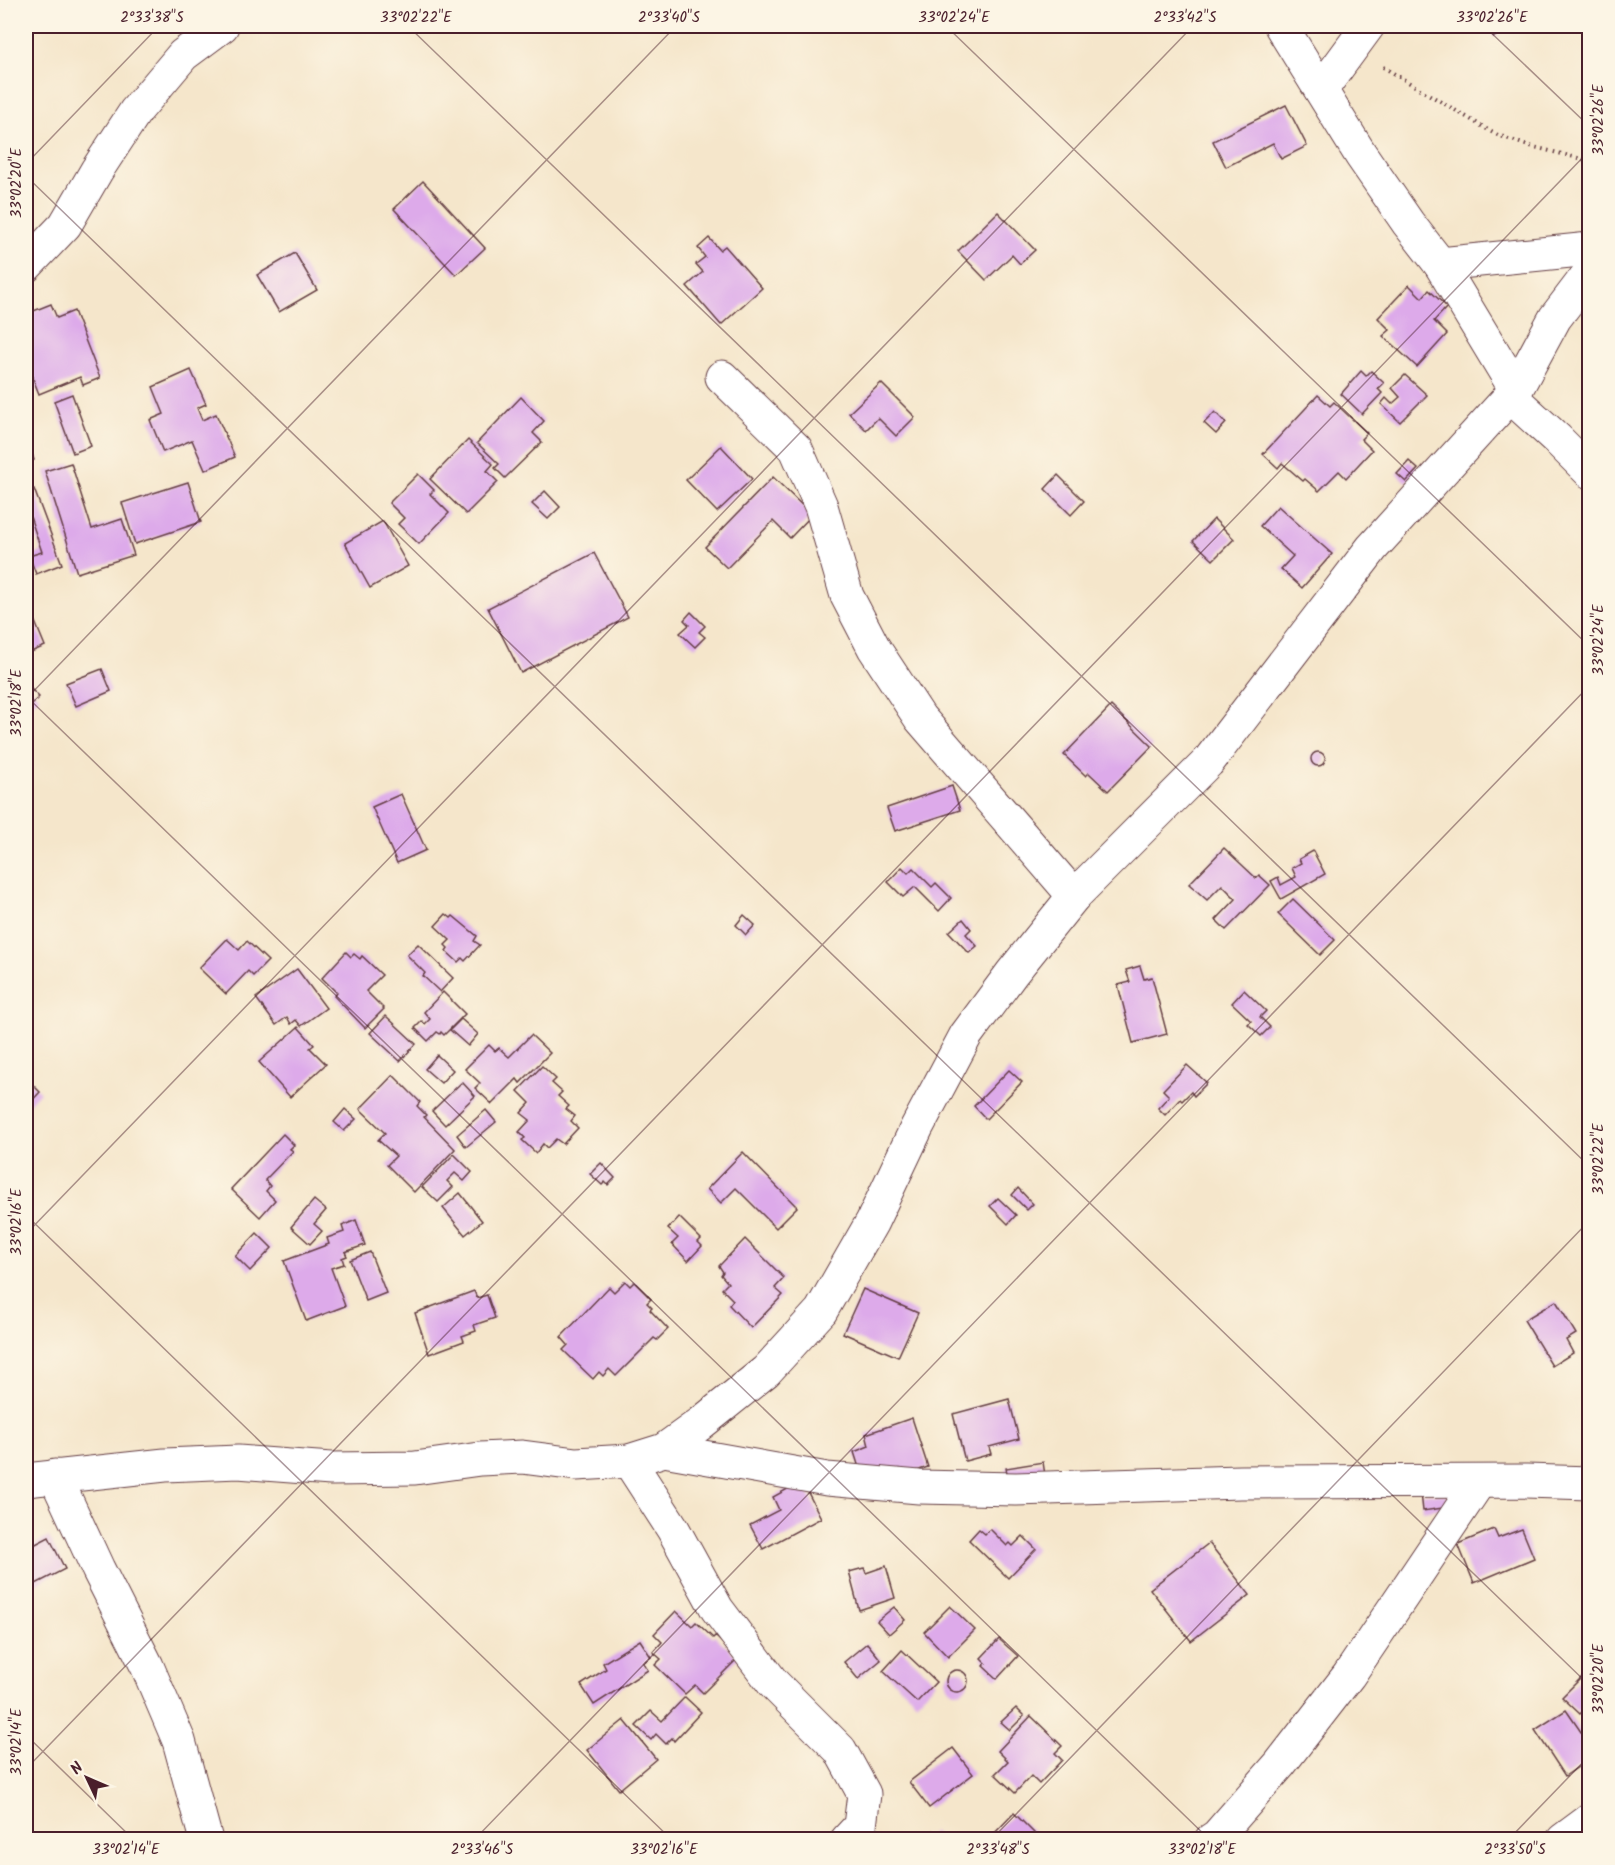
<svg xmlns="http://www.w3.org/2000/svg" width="1615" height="1865" viewBox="0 0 1615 1865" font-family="Kalam,sans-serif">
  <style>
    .building { fill: #ddaaea }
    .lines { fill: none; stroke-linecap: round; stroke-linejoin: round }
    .minor-casing { stroke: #643d43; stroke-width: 35 }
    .path { stroke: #643d43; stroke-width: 4; stroke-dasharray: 1.5 4.5; stroke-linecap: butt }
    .minor { stroke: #fff; stroke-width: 33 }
    .ticks { fill: none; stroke: #4a1f2b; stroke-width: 1.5; stroke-opacity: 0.45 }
    .neatline { fill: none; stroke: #4a1f2b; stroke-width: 2 }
    .ticks-label { font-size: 15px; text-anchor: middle; fill: #4a1f2b }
  </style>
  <rect width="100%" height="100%" fill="#fcf5e5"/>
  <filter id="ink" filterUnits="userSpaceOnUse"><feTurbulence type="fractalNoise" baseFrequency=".0167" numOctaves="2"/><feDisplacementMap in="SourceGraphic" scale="12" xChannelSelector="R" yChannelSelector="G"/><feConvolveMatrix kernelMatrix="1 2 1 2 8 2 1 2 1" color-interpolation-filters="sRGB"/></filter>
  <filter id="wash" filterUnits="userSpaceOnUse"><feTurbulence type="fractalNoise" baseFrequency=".008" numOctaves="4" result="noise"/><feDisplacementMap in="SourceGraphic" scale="24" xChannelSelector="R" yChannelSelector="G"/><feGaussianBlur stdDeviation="1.35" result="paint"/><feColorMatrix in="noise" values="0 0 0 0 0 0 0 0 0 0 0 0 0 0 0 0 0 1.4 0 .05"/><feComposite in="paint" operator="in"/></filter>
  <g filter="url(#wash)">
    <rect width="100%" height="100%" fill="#f5e6cb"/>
    <g id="blocks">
      <g class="building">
        <polygon points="1486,26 1511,26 1494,37"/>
        <polygon points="1286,105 1307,146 1281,159 1273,143 1226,167 1213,141"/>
        <polygon points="423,181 485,248 456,275 394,209"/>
        <polygon points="998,212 1035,250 1020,264 1012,255 986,280 958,251"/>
        <polygon points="709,238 720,250 725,246 762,288 721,325 687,286 703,272 696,264 705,257 698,248"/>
        <polygon points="295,253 317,290 279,312 257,275"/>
        <polygon points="1409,285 1422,298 1429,290 1447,307 1434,321 1447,334 1417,367 1383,336 1390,330 1378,318"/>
        <polygon points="51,304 57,318 74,311 100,378 83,385 80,377 39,394 28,366 26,367 26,314"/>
        <polygon points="191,370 206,404 197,408 202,420 216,414 235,457 205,470 192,440 163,452 150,420 164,414 153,387"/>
        <polygon points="1361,371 1366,376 1371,371 1384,383 1378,389 1382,393 1362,414 1341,394"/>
        <polygon points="1405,375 1427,395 1400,422 1381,404 1386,398 1392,404 1400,397 1392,388"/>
        <polygon points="881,383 915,417 896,436 878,418 866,430 849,413"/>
        <polygon points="72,394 91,446 73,453 54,401"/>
        <polygon points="1318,395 1330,406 1334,402 1367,433 1361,439 1372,450 1346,478 1339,471 1319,491 1305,479 1303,481 1282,463 1278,468 1263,454"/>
        <polygon points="521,397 544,421 533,433 542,442 505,478 495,468 499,464 477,443"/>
        <polygon points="1215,412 1226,423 1216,434 1204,423"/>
        <polygon points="26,434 34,460 26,463"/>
        <polygon points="468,440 493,464 487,471 498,482 466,514 430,479"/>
        <polygon points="721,446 752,479 717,512 686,480"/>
        <polygon points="1409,461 1418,469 1406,482 1397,474"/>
        <polygon points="71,463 92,529 122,519 134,555 77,573 45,471"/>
        <polygon points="418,474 434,490 430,494 449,513 419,544 398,524 404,518 389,503"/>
        <polygon points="1058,475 1084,501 1071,515 1045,489"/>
        <polygon points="773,477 812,515 790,538 773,521 727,568 705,547"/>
        <polygon points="188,482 201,522 135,544 122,503"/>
        <polygon points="34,489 62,564 36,574 29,556 42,552 26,505 26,492"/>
        <polygon points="545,491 560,507 548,519 532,504"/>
        <polygon points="1278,506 1332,554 1302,588 1281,569 1293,556 1260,526"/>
        <polygon points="1214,519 1234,539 1213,560 1193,541"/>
        <polygon points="383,521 408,566 370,588 345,543"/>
        <polygon points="594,553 628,617 521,673 488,608"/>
        <polygon points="26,600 45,646 26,654"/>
        <polygon points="691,612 705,626 699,632 705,637 695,647 680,633 689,625 684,620"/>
        <polygon points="102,669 111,691 76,706 66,683"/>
        <polygon points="31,689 39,697 31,705 26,700 26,695"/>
        <polygon points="1111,706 1152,746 1108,791 1089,773 1086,776 1064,755"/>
        <circle cx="1318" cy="759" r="7"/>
        <polygon points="952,786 960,810 895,831 887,808"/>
        <polygon points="401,794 426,850 397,863 372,807"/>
        <polygon points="1224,848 1256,878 1259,875 1270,885 1226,930 1216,920 1236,899 1222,885 1207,900 1189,884"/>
        <polygon points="1313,851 1325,874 1281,899 1271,881 1278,877 1281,885 1296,877 1292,868 1301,863 1299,859"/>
        <polygon points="902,867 908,873 913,868 932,887 936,883 951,898 939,911 915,887 903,897 888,882"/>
        <polygon points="1293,899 1335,940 1320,955 1278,914"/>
        <polygon points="446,914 451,918 453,916 477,936 474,941 480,945 465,961 462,958 458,962 446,951 448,948 445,945 450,940 435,926"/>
        <polygon points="744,915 755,925 746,935 736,925"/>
        <polygon points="963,919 971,929 966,934 977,946 969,953 949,932"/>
        <polygon points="227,939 239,950 247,941 268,961 253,976 248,971 226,994 199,968"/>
        <polygon points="418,944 453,978 440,992 423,976 425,973 407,955"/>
        <polygon points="346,952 351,957 354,954 360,959 362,956 382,975 366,991 384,1009 365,1028 334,996 337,993 322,978"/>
        <polygon points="1140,966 1144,979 1152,977 1167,1034 1133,1043 1118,985 1130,982 1126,970"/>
        <polygon points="297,969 326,1008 301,1026 296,1020 291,1024 287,1017 276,1025 256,998"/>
        <polygon points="1244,990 1266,1011 1260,1017 1270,1027 1261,1036 1248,1024 1251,1021 1232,1003"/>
        <polygon points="443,992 465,1014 444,1035 441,1032 440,1034 437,1032 428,1041 415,1028 422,1021 425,1024 430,1019 424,1012"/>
        <polygon points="386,1016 416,1044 400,1061 370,1033"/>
        <polygon points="461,1019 478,1034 468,1046 450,1030"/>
        <polygon points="298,1027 314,1045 310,1048 326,1064 290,1097 259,1062"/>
        <polygon points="531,1035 550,1053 520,1083 517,1079 492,1104 475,1088 480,1083 465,1069 489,1045 495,1051 499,1048 509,1057"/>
        <polygon points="437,1055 453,1070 441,1083 425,1069"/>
        <polygon points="1187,1065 1207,1083 1194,1096 1191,1092 1182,1101 1180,1099 1165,1115 1158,1108 1169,1096 1163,1090"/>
        <polygon points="542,1066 556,1079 552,1083 562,1092 558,1096 569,1106 566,1109 575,1116 571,1121 578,1128 563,1144 556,1139 547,1148 543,1144 536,1153 522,1140 525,1138 519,1132 530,1120 521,1113 530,1103 518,1091"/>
        <polygon points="1009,1070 1022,1082 986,1119 974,1106"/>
        <polygon points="393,1075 420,1102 417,1106 426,1115 424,1117 455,1149 414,1192 387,1165 396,1156 378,1140 385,1133 360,1109"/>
        <polygon points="26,1078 40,1092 26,1107"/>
        <polygon points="462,1082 475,1096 445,1125 432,1111"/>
        <polygon points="345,1109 356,1119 344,1131 334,1122"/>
        <polygon points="486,1110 496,1122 466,1147 457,1135"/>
        <polygon points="283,1134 294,1145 290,1149 293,1151 265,1180 270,1186 266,1191 275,1200 260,1217 231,1189"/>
        <polygon points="743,1152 797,1207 776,1228 736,1188 721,1203 707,1189"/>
        <polygon points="454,1154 472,1172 464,1181 455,1173 447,1181 453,1187 438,1202 422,1187"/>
        <polygon points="601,1163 615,1178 608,1185 605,1182 602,1185 590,1174"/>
        <polygon points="1018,1188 1033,1204 1027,1210 1012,1195"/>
        <polygon points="460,1193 482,1221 465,1235 443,1208"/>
        <polygon points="998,1198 1016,1215 1008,1224 990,1206"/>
        <polygon points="314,1200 326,1210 314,1224 322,1231 310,1244 291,1227"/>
        <polygon points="679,1217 701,1239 698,1242 702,1246 688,1261 672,1244 678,1238 668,1229"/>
        <polygon points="356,1220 365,1245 345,1252 347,1256 342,1258 344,1264 331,1268 345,1306 306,1321 284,1261 329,1244 327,1238 344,1232 342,1226"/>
        <polygon points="257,1233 272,1248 250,1271 235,1256"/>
        <polygon points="745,1239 784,1278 775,1288 783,1295 751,1328 729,1305 733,1300 722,1289 728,1283 721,1275 723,1272 719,1266"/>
        <polygon points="370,1252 386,1293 366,1301 350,1260"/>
        <polygon points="625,1281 630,1286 634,1282 651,1299 647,1303 652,1308 650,1310 668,1329 657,1340 654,1338 616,1376 609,1369 603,1376 599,1372 593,1379 563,1350 568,1345 561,1337 609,1287 614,1292"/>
        <polygon points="863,1289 918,1313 898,1357 843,1333"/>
        <polygon points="474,1291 477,1298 487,1295 495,1318 474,1325 476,1331 462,1336 464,1341 429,1354 415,1313"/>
        <polygon points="1556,1301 1576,1334 1566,1340 1573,1353 1552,1366 1524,1320"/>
        <polygon points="1009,1399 1019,1439 989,1447 991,1454 965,1461 953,1414"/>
        <polygon points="912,1418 928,1467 887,1481 862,1477 854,1452 869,1446 866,1434"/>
        <polygon points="1043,1462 1046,1482 1008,1478 1006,1468"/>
        <polygon points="802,1481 821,1518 763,1549 750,1525 779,1510 773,1497"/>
        <polygon points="1421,1493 1447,1495 1449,1507 1423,1511"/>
        <polygon points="979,1529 985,1534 990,1529 1007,1546 1010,1543 1013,1546 1023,1536 1036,1549 1008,1578 969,1540"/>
        <polygon points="1494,1529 1498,1538 1522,1529 1534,1558 1474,1583 1458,1544"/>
        <polygon points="49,1537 65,1569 26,1589 26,1549"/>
        <polygon points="1209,1543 1250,1595 1191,1641 1150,1589"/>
        <polygon points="886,1566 895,1598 859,1610 849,1572 864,1568 866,1573"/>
        <polygon points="950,1606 975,1630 948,1657 924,1632"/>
        <polygon points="894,1607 905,1620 889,1634 877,1621"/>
        <polygon points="676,1611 692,1626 696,1622 713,1638 715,1636 738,1658 703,1693 695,1685 685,1694 655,1665 661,1659 653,1652 662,1642 654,1634"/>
        <polygon points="999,1639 1018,1656 997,1679 983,1666 986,1663 981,1658"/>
        <polygon points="640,1640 651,1657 643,1663 648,1670 594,1705 581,1685 606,1669 603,1663"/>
        <polygon points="867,1643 881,1660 858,1679 844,1662"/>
        <polygon points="902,1650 936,1682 917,1702 883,1671"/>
        <polygon points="1590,1669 1590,1704 1580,1714 1562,1697"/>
        <circle cx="957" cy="1681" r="11"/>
        <polygon points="685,1697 701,1712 674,1741 672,1738 666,1744 656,1734 651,1740 636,1726 651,1711 662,1721"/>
        <polygon points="1016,1708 1024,1716 1010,1730 1001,1722"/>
        <polygon points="1566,1710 1590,1745 1590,1749 1584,1753 1588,1760 1565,1776 1535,1730"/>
        <polygon points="1031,1716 1062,1746 1055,1753 1062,1760 1039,1784 1031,1776 1015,1793 995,1774 1008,1761 998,1751"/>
        <polygon points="624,1720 656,1759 619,1790 587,1750"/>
        <polygon points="953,1748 973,1774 929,1808 909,1782"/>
        <polygon points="1014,1813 1039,1838 1037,1840 988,1840"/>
        <polygon points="933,1831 941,1840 926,1840"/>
      </g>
    </g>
  </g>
  <g filter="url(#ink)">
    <use href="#blocks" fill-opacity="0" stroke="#643d43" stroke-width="1.5"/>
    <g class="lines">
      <g class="minor-casing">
        <g id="minor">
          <polyline points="1281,26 1361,155 1408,223 1440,264 1516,390"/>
          <polyline points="1321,90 1368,26"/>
          <polyline points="1440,264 1590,249"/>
          <polyline points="26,266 65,225 97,170 135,112 183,55 222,26"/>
          <polyline points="722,377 796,449 821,506 847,596 874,648 920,718 1074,896"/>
          <polyline points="1511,397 1557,439 1590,472"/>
          <polyline points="664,1450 827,1479 919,1487 1016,1489 1240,1482 1526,1481 1590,1483"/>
          <polyline points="629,1461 673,1529 717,1609 773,1683 840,1750 864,1794 860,1826 847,1840"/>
          <polyline points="55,1476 98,1569 147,1666 179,1741 206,1840"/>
          <polyline points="26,1480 165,1465 238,1462 331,1469 415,1468 480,1459 522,1457 576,1464 629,1461 664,1450 700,1424 766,1371 821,1311 872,1222 917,1127 966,1035 1012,973 1074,896 1208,762 1372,548 1516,390 1555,318 1590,272"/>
          <polyline points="1211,1840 1217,1836 1280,1764 1349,1675 1479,1482"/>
          <polyline points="1563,1840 1590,1820"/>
        </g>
      </g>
      <polyline class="path" points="1383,67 1495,134 1526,145 1590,161"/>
      <use href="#minor" class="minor"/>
    </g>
  </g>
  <path class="ticks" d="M 408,26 L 1590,1167M 946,26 L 1590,647M 1484,26 L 1590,127M 26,164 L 159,26M 26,176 L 1590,1686M 26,696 L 1210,1840M 26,699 L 676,26M 26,1215 L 672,1840M 26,1234 L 1193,26M 26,1735 L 134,1840M 26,1769 L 1590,150M 474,1840 L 1590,685M 991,1840 L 1590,1220M 1508,1840 L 1590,1755"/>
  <rect width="1615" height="1865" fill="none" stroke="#fcf5e5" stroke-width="66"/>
  <g transform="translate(87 1778) rotate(314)" stroke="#fcf5e5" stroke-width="4.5" paint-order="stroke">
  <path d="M0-4.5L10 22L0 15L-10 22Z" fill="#4a1f2b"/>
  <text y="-9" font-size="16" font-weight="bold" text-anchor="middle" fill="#4a1f2b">N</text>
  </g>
  <rect x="33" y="33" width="1549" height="1799" class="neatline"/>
  <g class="ticks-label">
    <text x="152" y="22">2°33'38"S</text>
    <text x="416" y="22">33°02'22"E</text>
    <text x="669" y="22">2°33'40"S</text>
    <text x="954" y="22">33°02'24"E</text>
    <text x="1185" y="22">2°33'42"S</text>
    <text x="1492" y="22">33°02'26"E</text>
    <text transform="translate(1598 120) rotate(-90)" y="5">33°02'26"E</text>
    <text transform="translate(16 183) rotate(-90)" y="5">33°02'20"E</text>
    <text transform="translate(1598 640) rotate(-90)" y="5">33°02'24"E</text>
    <text transform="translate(16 703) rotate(-90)" y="5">33°02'18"E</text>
    <text transform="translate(1598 1159) rotate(-90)" y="5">33°02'22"E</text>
    <text transform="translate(16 1222) rotate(-90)" y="5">33°02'16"E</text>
    <text transform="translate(1598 1679) rotate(-90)" y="5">33°02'20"E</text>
    <text transform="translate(16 1742) rotate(-90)" y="5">33°02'14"E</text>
    <text x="126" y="1854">33°02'14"E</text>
    <text x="482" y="1854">2°33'46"S</text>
    <text x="664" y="1854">33°02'16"E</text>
    <text x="998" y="1854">2°33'48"S</text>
    <text x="1202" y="1854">33°02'18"E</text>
    <text x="1515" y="1854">2°33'50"S</text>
  </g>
</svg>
